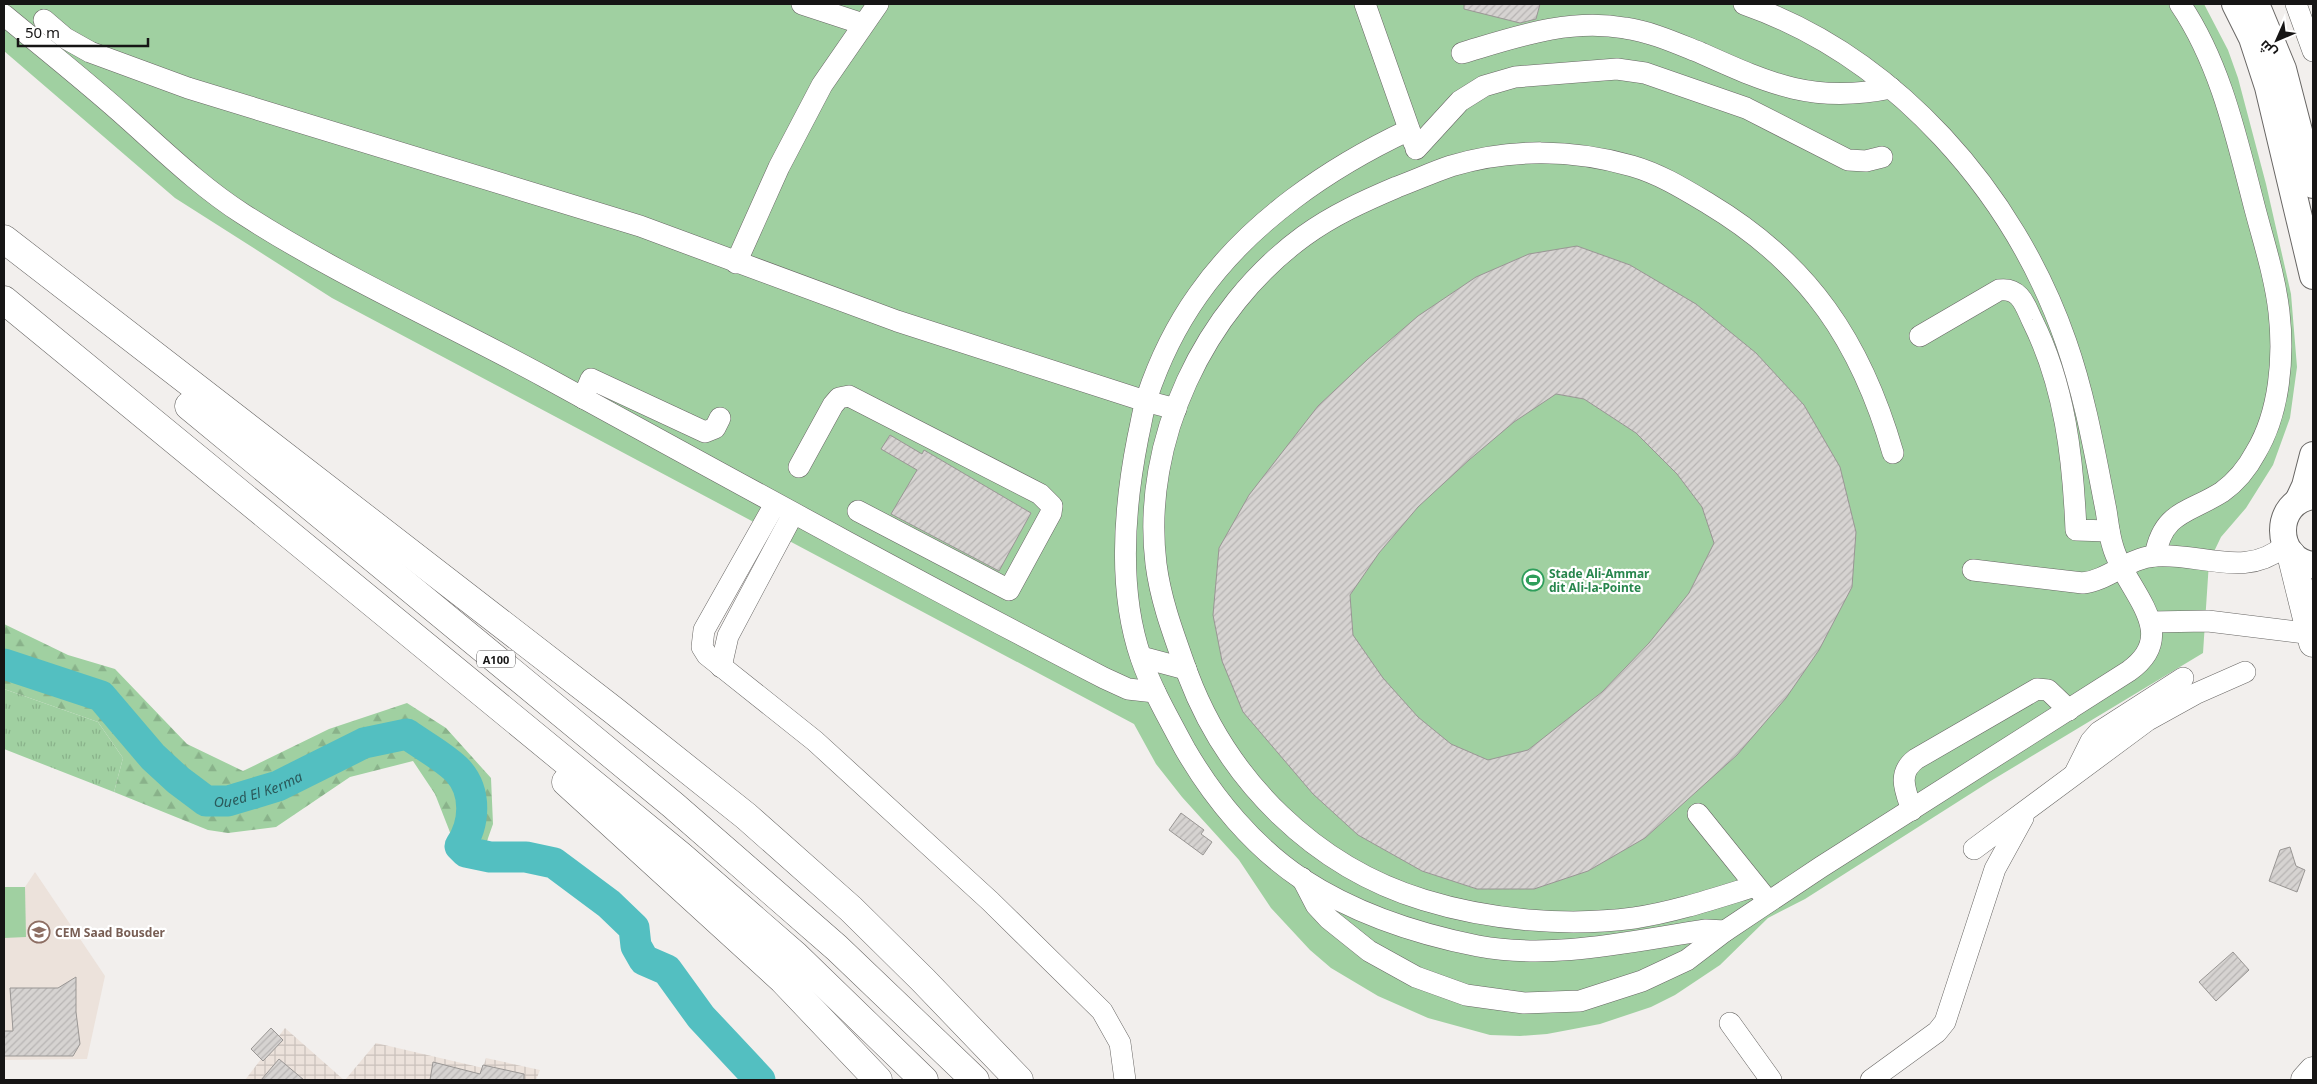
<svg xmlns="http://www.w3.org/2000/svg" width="2317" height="1084" viewBox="0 0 2317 1084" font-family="'Noto Sans',Cairo,sans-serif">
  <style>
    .built { fill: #ece2db }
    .industrial { fill: url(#industrial-grid) }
    .grass { fill: url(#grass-tufts) }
    .forest { fill: url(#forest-firs) }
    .garden { fill: #a0d0a1 }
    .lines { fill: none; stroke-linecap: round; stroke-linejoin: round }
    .river { stroke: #53bfc1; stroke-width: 31 }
    .building { fill: url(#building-hatch); stroke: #999694; fill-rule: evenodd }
    .minor-casing { stroke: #686664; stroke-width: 22 }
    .major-casing { stroke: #686664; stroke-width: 28 }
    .highway-casing { stroke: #686664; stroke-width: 29 }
    .minor { stroke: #fff; stroke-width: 21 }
    .major { stroke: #fff; stroke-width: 26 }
    .highway { stroke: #fff; stroke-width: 28 }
    .labels { text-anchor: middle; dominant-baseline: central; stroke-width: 4.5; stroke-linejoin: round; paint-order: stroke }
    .shield { fill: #fff; stroke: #5c5b5b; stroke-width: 1 }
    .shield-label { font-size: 11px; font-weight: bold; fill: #161515 }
    .leisure-label { font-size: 12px; font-weight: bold; fill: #27864d; stroke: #fff; text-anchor: start }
    .education-label { font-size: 12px; font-weight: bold; fill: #785e54; stroke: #fff; text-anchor: start }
    .water-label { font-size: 14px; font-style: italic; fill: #2a595a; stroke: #fff }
  </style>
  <defs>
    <pattern id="industrial-grid" width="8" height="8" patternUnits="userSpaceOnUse" patternTransform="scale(1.25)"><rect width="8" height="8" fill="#ece2db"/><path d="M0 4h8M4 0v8" fill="none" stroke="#cac1bb"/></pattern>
    <pattern id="grass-tufts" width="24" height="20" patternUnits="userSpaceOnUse" patternTransform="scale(1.25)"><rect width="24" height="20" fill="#a0d0a1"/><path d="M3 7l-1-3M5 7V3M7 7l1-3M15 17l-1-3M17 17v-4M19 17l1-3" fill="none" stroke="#89b28a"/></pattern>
    <pattern id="forest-firs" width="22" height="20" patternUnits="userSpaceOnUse" patternTransform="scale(1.25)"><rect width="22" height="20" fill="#a0d0a1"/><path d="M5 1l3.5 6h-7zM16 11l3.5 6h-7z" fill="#89b28a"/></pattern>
    <pattern id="building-hatch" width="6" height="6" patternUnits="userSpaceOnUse" patternTransform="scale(1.25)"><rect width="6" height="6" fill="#d6d3d1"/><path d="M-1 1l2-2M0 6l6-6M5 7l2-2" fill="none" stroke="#b7b4b3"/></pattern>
  </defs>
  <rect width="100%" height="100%" fill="#f2efed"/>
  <polygon class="built" points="35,872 105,976 87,1059 4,1060 4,887 25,887"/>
  <g class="industrial">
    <polygon points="285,1028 344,1080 245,1080"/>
    <polygon points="376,1043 483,1068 486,1058 540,1070 536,1080 345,1080"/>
  </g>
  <polygon class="grass" points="4,689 98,722 123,758 114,792 4,749"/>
  <polygon class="forest" points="4,624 68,655 115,669 187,744 243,771 329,729 407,703 446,728 491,778 493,824 487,841 455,845 435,794 413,761 350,777 276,827 228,833 208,830 114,792 123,758 98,722 4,689"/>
  <g class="garden">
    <polygon points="4,4 2204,4 2228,50 2238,78 2266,184 2291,294 2297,367 2290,418 2273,465 2246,508 2221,537 2209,562 2203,653 1989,782 1805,899 1768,918 1720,965 1675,995 1651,1007 1600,1024 1547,1034 1520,1036 1490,1035 1428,1018 1378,996 1331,968 1310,950 1271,908 1239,860 1182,797 1156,764 1134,724 332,298 175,198 4,51"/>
    <polygon points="4,887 25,887 26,937 4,938"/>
  </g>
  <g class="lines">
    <path class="river" id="s1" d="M 4,664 L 101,696 L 153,757 L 178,780 L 206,801 L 228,801 L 278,786 L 364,743 L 407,734 C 422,745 446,758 458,771 C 477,792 475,824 460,846 L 466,852 L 490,857 L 526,857 L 554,863 L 609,904 L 634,928 L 636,946 L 644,960 L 667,970 L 701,1017 L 760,1080"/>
  </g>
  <g class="building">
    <polygon points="1464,4 1540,4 1536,19 1520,23 1464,9"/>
    <path d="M 1577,246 L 1630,265 L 1696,304 L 1756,353 L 1804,405 L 1840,467 L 1856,532 L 1852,587 L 1819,650 L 1786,698 L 1737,755 L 1645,838 L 1588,871 L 1534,889 L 1477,889 L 1422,871 L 1358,835 L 1313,794 L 1243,712 L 1222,661 L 1213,615 L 1219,548 L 1249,495 L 1318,406 L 1368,359 L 1418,316 L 1476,277 L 1529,254 ZM 1556,394 L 1584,399 L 1636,433 L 1677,474 L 1702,507 L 1714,543 L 1689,593 L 1649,643 L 1602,692 L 1528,750 L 1488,760 L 1451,744 L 1418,717 L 1383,678 L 1353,635 L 1350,595 L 1379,553 L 1418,507 L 1469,460 L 1514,422 Z"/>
    <polygon points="890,435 922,454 924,450 1031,513 999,571 891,514 917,470 881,449"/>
    <polygon points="1181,813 1204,830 1201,834 1212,842 1203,855 1169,830"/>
    <polygon points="2290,847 2296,866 2305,870 2297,892 2269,881 2280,850"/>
    <polygon points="2233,952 2249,970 2216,1001 2199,982"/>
    <polygon points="76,977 76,1012 80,1044 73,1056 4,1056 4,1031 13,1031 10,988 58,988"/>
    <polygon points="271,1028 283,1040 263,1061 251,1049"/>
    <polygon points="279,1059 304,1080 261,1080"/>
    <polygon points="433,1062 480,1074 483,1065 524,1074 524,1080 430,1080"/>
  </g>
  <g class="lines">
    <g class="minor-casing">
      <g id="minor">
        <polyline points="802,4 863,24"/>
        <polyline points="1365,4 1414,143"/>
        <polyline points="2296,4 2313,51"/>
        <path d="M 4,15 C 45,49 88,83 128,119 C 165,152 201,187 243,214 C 339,276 444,322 545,377 C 731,479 916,581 1104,678 L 1128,689 L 1155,692"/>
        <polyline points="44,20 65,38 90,52 188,88 640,226 897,321 1145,401 1176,409"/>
        <path d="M 1462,53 C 1516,37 1568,18 1625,28 C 1652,32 1676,43 1701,53 C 1770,84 1814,104 1891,88"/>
        <path d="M 1409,130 C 1330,167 1249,222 1198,295 C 1176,326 1159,361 1147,397 C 1143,410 1141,424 1138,437 C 1124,508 1117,588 1141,658 C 1152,690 1169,719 1185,749 C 1214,799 1254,847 1302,879 C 1354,913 1417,934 1478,946 C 1554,960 1631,941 1706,930 L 1725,931"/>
        <polyline points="1416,149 1460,101 1484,86 1515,77 1617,69 1645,73 1746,108 1848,160 1866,161 1882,157"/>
        <polyline points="736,263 779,167 822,85 878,4"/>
        <path d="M 1920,336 L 1999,290 C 2020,287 2025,305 2032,320 C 2065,386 2073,458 2076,530 L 2109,531"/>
        <polyline points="583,398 591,379 705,432 715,428 720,418"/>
        <polyline points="799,467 833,405 839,398 849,396 1040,494 1052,506 1051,513 1009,590 858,511"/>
        <polyline points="775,504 704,630 702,647 707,655 815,741 990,901 1102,1011 1120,1043 1125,1080"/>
        <path d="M 2155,556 C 2163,511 2189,513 2222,492 C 2236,482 2248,467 2256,452 C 2280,412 2284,357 2279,312 C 2275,277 2264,243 2255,209 C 2237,140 2221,64 2180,4"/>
        <path d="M 1973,570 L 2083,583 C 2109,580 2128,558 2155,556 C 2199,552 2247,580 2285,545"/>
        <polyline points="2151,622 2208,621 2313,634"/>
        <polyline points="1141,657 1186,669"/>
        <polyline points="721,667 728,636 793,514"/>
        <polyline points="2076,771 2091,741 2099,732 2183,678"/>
        <path d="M 1912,810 C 1905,790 1897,773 1916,759 L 2037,689 L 2048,690 L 2069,710"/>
        <polyline points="1698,814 1764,896"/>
        <polyline points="1974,849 2148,720 2195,694 2245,672"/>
        <path d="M 1302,878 L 1316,905 L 1329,919 L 1369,951 L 1416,977 L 1466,995 L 1524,1003 L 1580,1001 L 1642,981 L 1687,960 L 1725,931 L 1821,867 L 2129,671 C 2183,633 2125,590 2113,547 C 2109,535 2108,522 2106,510 C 2095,454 2085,396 2066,342 C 2014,192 1895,57 1744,4"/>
        <path d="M 1755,886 C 1716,898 1675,912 1634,918 C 1566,927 1489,920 1424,900 C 1315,867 1228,781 1188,675 C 1175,638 1161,603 1156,564 C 1141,441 1204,309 1304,236 C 1333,215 1364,201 1397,187 C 1416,180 1433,172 1451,166 C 1510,148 1573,149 1632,166 C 1660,174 1684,189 1709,204 C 1809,264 1861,342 1893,453"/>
        <polyline points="1730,1023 1771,1080"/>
        <polyline points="1871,1080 1937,1032 1945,1022 1995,869 2023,818"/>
      </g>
    </g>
    <g class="major-casing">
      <g id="major">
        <polyline points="2235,4 2252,38 2268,87 2313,276"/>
        <polyline points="2259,11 2283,69 2313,185"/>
        <path d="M 2313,496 C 2273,501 2273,560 2313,565"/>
        <polyline points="2298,501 2305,486 2313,455"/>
      </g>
    </g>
    <g class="highway-casing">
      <g id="highway">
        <polyline points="4,239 613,710 746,816 851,909 923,980 1019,1080"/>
        <polyline points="4,300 681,856 795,955 924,1080"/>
        <polyline points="189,406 673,805 837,948 975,1080"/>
        <polyline points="2291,554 2313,643"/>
        <polyline points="566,782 783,980 878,1080"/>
        <polyline points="2305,1080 2313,1071"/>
      </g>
    </g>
    <use href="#minor" class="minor"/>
    <use href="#major" class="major"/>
    <use href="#highway" class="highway"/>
  </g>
  <defs>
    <g id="stadium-ring" transform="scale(1.125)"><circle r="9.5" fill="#fff" stroke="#2e9e5b" stroke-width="1.5"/><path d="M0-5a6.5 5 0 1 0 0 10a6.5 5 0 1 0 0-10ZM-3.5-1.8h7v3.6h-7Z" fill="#2e9e5b"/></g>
    <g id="school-ring" transform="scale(1.125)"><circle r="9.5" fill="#fff" stroke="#8d6e63" stroke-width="1.5"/><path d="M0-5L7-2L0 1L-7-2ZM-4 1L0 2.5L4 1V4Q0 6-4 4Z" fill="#8d6e63"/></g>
  </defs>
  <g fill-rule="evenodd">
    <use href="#stadium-ring" x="1533" y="580"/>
    <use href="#school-ring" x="39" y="932"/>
  </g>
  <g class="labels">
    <rect class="shield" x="477" y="650.5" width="38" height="17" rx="4"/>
    <g class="shield-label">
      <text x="496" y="659">A100</text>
    </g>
    <g class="leisure-label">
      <text x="1549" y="573">Stade Ali-Ammar<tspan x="1549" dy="14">dit Ali-la-Pointe</tspan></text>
    </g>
    <g class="education-label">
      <text x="55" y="932">CEM Saad Bousder</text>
    </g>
    <g class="water-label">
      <text stroke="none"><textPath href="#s1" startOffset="305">Oued El Kerma</textPath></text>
    </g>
  </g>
  <rect width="2317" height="1084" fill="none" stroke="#161515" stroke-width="10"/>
  <g transform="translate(2277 40) rotate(225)" stroke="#ffffff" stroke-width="4" paint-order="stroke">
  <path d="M0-4L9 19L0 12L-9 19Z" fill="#161515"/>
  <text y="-8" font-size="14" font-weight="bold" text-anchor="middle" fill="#161515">ش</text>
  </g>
  <path d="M18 38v8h130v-8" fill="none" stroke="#161515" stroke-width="2.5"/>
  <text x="25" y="38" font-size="15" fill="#161515" stroke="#ffffff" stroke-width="4" paint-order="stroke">50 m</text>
</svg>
